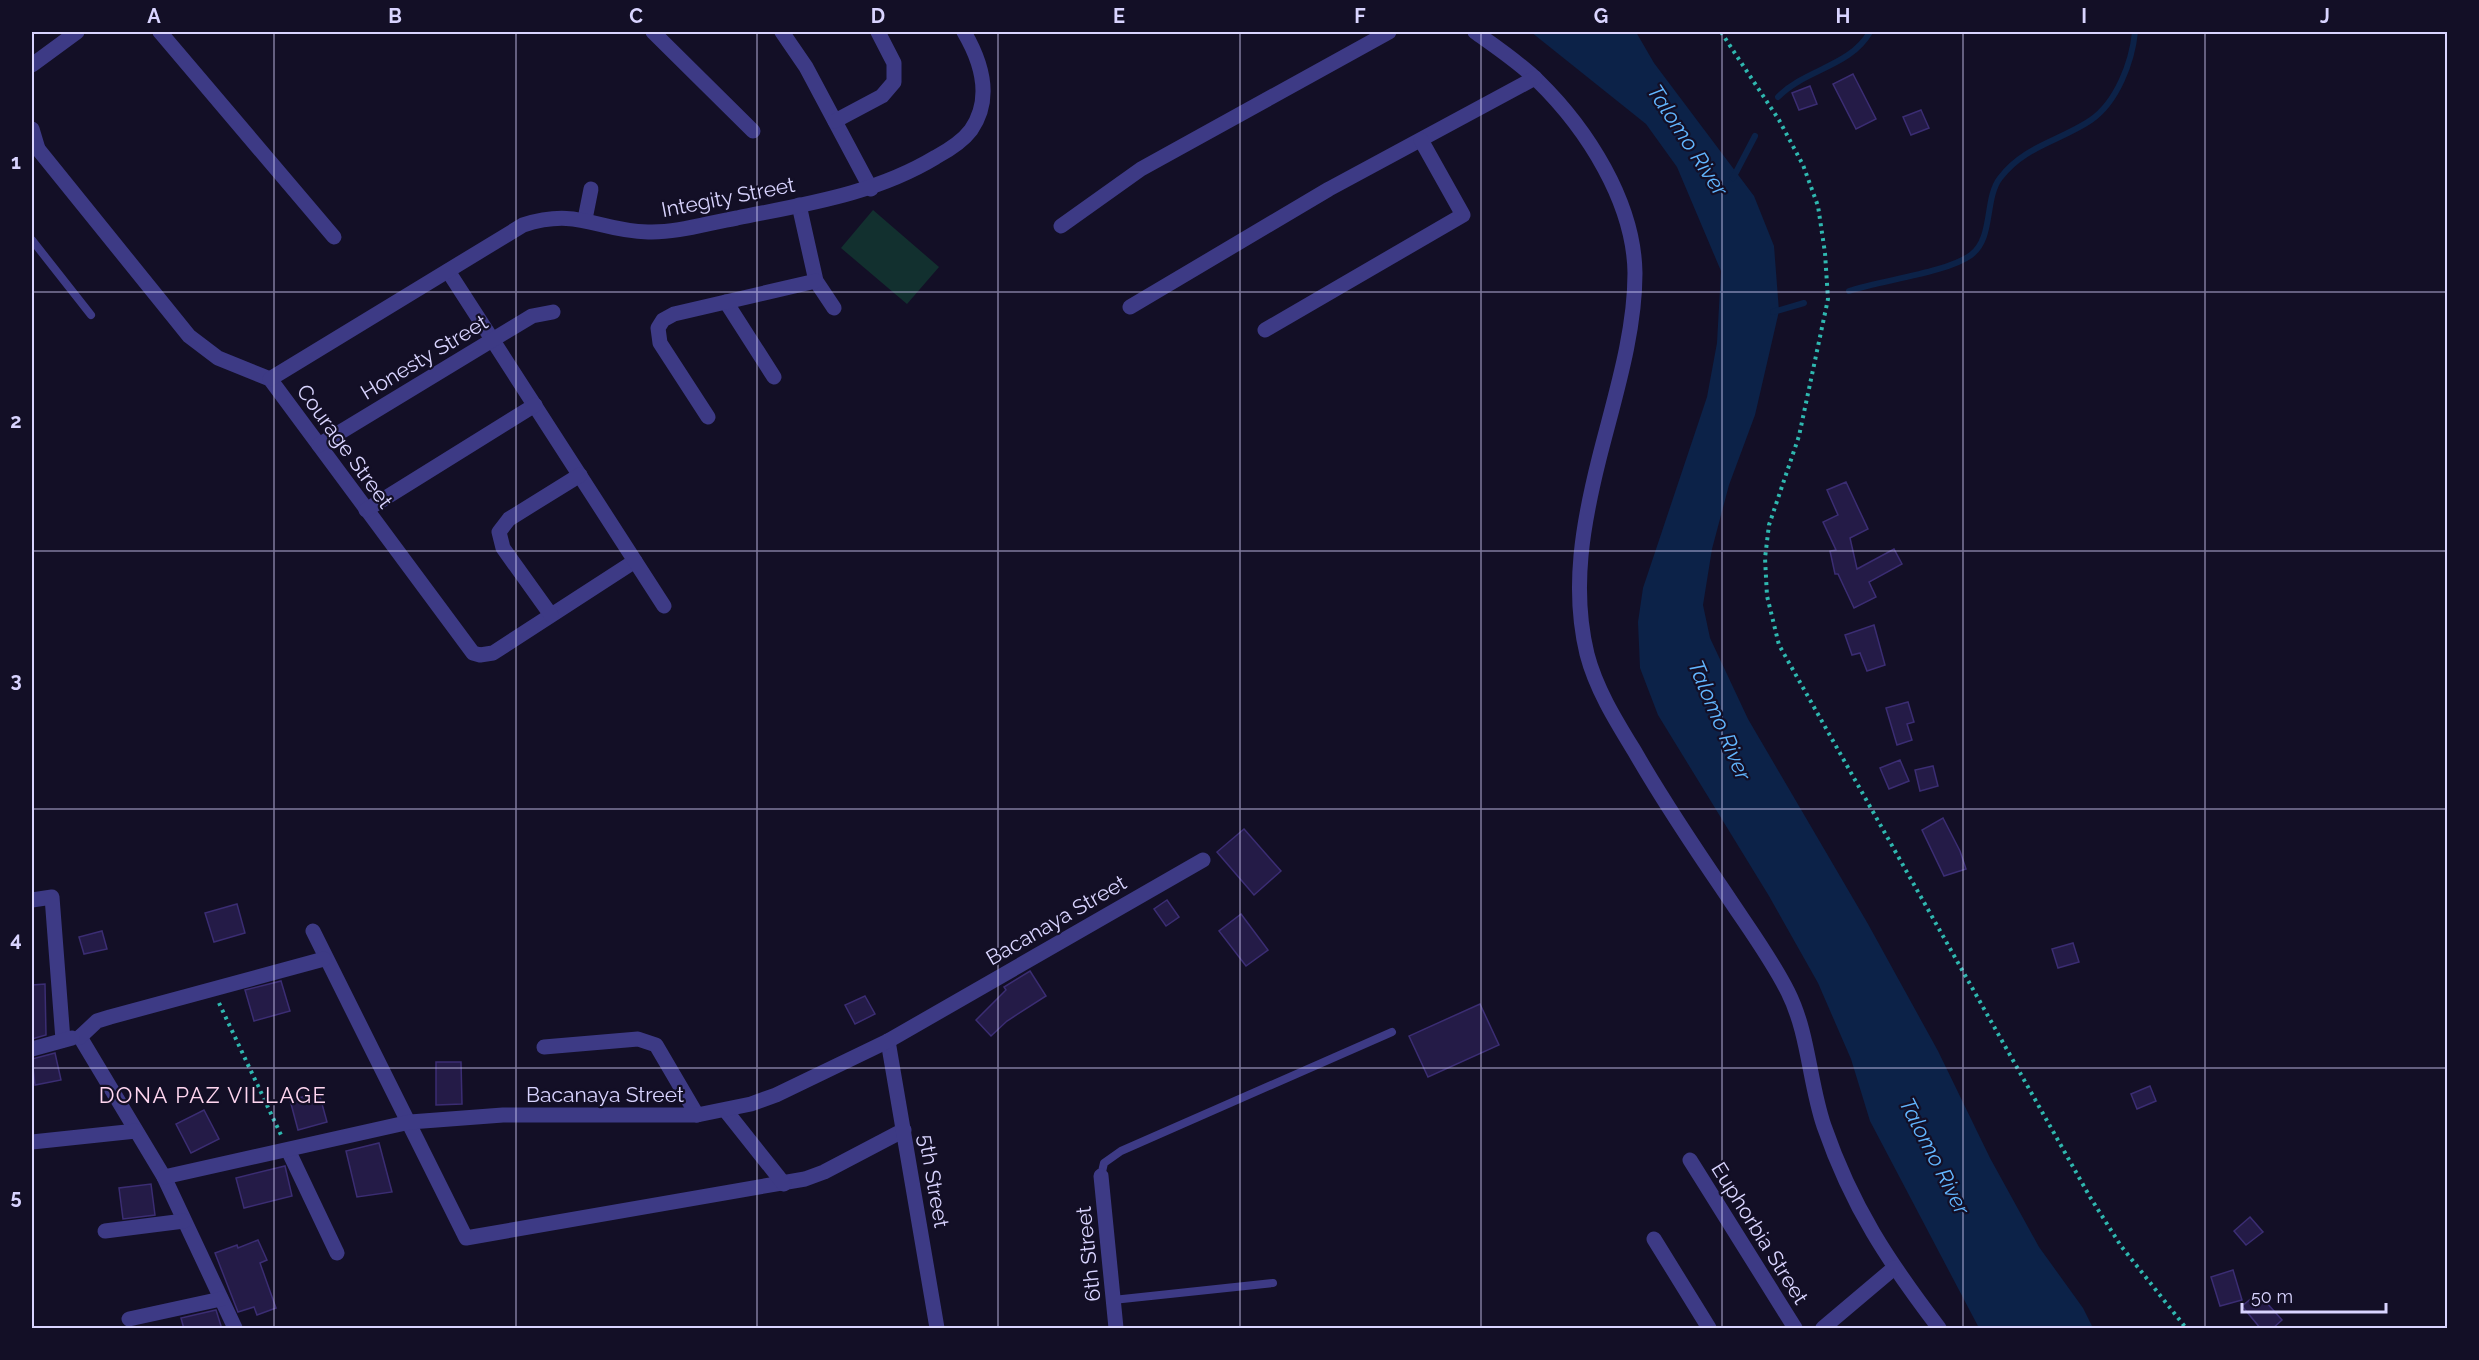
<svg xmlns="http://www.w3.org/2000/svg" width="2479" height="1360" viewBox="0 0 2479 1360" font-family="Raleway,sans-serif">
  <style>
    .green { fill: #12302f }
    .water { fill: #0c2248 }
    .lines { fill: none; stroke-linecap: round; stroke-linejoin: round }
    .stream { stroke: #0c2248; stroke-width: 6 }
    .building { fill: #241b47; stroke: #3b2d73; stroke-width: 1.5 }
    .path { stroke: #2fb8b0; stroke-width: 4; stroke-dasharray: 3 4.5; stroke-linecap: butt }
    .service { stroke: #3d3a85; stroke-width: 8 }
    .minor { stroke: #3d3a85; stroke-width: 15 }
    .grid { fill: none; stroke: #d9d4ff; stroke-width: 1.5; stroke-opacity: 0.55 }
    .labels { text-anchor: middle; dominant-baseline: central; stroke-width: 4.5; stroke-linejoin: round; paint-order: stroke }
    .street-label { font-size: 21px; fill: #d9d4ff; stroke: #130f26 }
    .water-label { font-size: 22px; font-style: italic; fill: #62b6ff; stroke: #130f26 }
    .neighbourhood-label { font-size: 22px; letter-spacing: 1.5px; fill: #ffd6f0; stroke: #130f26 }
    .neatline { fill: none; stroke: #d9d4ff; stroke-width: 2 }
    .grid-label { font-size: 20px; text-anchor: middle; font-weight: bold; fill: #d9d4ff }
  </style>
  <rect width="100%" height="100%" fill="#130f26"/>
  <polygon class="green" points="873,210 939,267 907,304 841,248"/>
  <polygon class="water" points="1531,32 1636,32 1654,63 1754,196 1774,246 1779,311 1755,415 1729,485 1712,549 1703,605 1710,638 1748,719 1868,924 1938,1051 1990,1158 2039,1247 2083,1308 2093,1328 1979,1328 1870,1121 1851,1059 1818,983 1769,896 1658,715 1640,668 1638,622 1643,588 1707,397 1717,343 1721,271 1677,167 1646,124"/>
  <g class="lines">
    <g class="stream">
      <path d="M 1778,97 C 1805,69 1850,67 1870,32"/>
      <polyline points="1733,178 1755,136"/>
      <path d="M 1849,291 C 1882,280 1946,273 1971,255 C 1994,238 1984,199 2000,178 C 2024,146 2060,141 2091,120 C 2117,102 2132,62 2135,32"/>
      <polyline points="1773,312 1804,303"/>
    </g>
  </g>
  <g class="building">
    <polygon points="1853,74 1876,119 1856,129 1833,84"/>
    <polygon points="1810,86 1817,104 1799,110 1792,93"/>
    <polygon points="1921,110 1929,128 1911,135 1903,117"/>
    <polygon points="1846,482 1868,529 1850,538 1857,569 1894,549 1902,564 1869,582 1876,597 1854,608 1838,574 1835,574 1830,551 1836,550 1823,522 1838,515 1827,490"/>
    <polygon points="1874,625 1885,665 1867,671 1860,653 1852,655 1845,635"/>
    <polygon points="1908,702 1914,722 1907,724 1912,740 1897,745 1886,708"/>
    <polygon points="1900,760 1909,781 1889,789 1880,768"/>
    <polygon points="1933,766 1938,786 1920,791 1915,770"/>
    <polygon points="1943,818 1960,851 1966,869 1944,876 1922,830"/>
    <polygon points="1244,829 1281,871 1254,895 1217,852"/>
    <polygon points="1167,900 1179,917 1166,926 1154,909"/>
    <polygon points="237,904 245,933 214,942 205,913"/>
    <polygon points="1241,914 1268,950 1246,966 1219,931"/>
    <polygon points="102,931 107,949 84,954 79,937"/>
    <polygon points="2073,943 2079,962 2058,968 2052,949"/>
    <polygon points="1030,971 1046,996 1007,1021 991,1036 976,1020 1006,990 1004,987"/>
    <polygon points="281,981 290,1011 254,1021 245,990"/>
    <polygon points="45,984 46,1035 32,1039 32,985"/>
    <polygon points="865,996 875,1014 855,1024 845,1005"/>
    <polygon points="1480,1004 1499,1045 1428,1077 1409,1036"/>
    <polygon points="55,1053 61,1080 35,1085 32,1059"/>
    <polygon points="436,1062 461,1062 462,1104 436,1105"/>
    <polygon points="2150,1086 2156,1101 2137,1109 2131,1094"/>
    <polygon points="319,1093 327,1122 298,1130 290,1100"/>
    <polygon points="204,1110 219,1139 191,1153 176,1124"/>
    <polygon points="379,1143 392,1192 357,1197 346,1151"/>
    <polygon points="285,1166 292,1196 244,1208 236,1178"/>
    <polygon points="151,1184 155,1215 123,1219 119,1188"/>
    <polygon points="2250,1217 2263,1232 2246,1245 2234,1231"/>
    <polygon points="258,1240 267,1260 260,1263 276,1308 257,1315 254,1307 238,1312 215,1253 237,1245 238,1248"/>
    <polygon points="2233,1270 2242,1300 2220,1306 2211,1277"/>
    <polygon points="2258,1293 2282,1320 2272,1329 2261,1329 2242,1306"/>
    <polygon points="216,1310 222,1329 184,1329 181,1318"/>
  </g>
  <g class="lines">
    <g class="path">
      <polyline points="1721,32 1779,120 1803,165 1818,206 1825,253 1828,299 1799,436 1769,525 1765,558 1767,596 1779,645 2090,1197 2121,1246 2186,1328"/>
      <polyline points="219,1003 281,1135"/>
    </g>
    <g class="service">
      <polyline points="32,240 91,315"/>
      <polyline points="1101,1176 1104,1163 1121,1151 1392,1032"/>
      <polyline points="1113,1300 1273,1283"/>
    </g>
    <g class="minor">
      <polyline points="160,32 334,237"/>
      <polyline points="653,32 753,131"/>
      <polyline points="782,32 806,67 871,189"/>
      <path d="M 1475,32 C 1496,47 1520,63 1538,81 C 1587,129 1634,202 1635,273 C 1635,335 1614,399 1599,459 C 1583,523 1571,588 1587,654 C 1596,689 1616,721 1635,752 C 1663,801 1694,847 1726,894 C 1747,926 1771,958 1788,992 C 1809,1034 1809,1082 1824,1126 C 1852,1207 1888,1261 1939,1328"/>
      <polyline points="32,65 77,32"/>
      <polyline points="835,121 882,96 894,82 894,63 878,32"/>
      <polyline points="32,129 38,149"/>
      <polyline points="32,146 38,149 189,336 218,358 270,379 473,653 480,655 493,653 635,561"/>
      <polyline points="799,205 816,281 834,308"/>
      <polyline points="585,219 591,189"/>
      <polyline points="1061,226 1141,169 1389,32"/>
      <polyline points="448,271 664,606"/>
      <polyline points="726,302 774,377"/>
      <polyline points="1130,307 1329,189 1535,78"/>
      <polyline points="1265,330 1463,215 1421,140"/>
      <path d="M 270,379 L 523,225 C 579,207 597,231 648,232 C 677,233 708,223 737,218 C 806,204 875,194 936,157 C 949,150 962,142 971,130 C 993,98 981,61 964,32"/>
      <polyline points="708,417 660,343 658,328 663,320 674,314 816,281"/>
      <polyline points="319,445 532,316 553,312"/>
      <polyline points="366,510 535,405"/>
      <polyline points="551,615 503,548 499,532 509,519 580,475"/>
      <polyline points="32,900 52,897 63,1040"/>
      <polyline points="313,931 466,1238 805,1179 824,1172 904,1130"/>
      <polyline points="80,1037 164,1177 235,1328"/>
      <polyline points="80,1037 97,1021 110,1017 324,959"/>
      <polyline points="888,1041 937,1328"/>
      <polyline points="544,1047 638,1039 656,1045 697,1115"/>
      <polyline points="32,1049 72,1038"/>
      <polyline points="726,1111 784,1184"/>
      <polyline points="32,1142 136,1131"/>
      <polyline points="288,1150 337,1253"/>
      <polyline points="1690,1160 1795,1328"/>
      <polyline points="1101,1176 1116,1328"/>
      <polyline points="164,1177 410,1122 503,1115 697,1115 751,1104 776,1095 888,1041 1203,860"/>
      <polyline points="105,1231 184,1221"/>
      <polyline points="1654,1239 1709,1328"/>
      <polyline points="129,1319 221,1299"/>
      <polyline points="1823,1328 1894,1268"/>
    </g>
  </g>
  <path class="grid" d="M 274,32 L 274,1328M 516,32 L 516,1328M 757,32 L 757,1328M 998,32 L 998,1328M 1240,32 L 1240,1328M 1481,32 L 1481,1328M 1722,32 L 1722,1328M 1963,32 L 1963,1328M 2205,32 L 2205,1328M 32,292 L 2448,292M 32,551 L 2448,551M 32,809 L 2448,809M 32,1068 L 2448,1068"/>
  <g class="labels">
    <g class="street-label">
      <text transform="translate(728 197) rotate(-11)">Integity Street</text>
      <text transform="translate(424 357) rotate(-31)">Honesty Street</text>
      <text transform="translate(345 446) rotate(54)">Courage Street</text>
      <text transform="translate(1056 920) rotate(-30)">Bacanaya Street</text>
      <text x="605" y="1094">Bacanaya Street</text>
      <text transform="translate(934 1181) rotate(80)">5th Street</text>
      <text transform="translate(1760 1233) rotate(58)">Euphorbia Street</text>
      <text transform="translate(1088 1254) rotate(-96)">6th Street</text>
    </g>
    <g class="water-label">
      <text transform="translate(1688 140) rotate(57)">Talomo River</text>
      <text transform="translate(1720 720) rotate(67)">Talomo River</text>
      <text transform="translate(1935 1156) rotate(63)">Talomo River</text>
    </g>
    <g class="neighbourhood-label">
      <text x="213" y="1095">DONA PAZ VILLAGE</text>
    </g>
  </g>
  <rect width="2479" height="1360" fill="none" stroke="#130f26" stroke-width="66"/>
  <path d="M2242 1303v9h144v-9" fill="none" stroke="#d9d4ff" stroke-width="3"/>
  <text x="2251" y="1303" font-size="18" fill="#d9d4ff" stroke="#130f26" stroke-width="4.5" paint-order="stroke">50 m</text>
  <rect x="33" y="33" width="2413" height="1294" class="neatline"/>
  <g class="grid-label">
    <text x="154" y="23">A</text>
    <text x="395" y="23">B</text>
    <text x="636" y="23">C</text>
    <text x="878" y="23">D</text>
    <text x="1119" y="23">E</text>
    <text x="1360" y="23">F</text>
    <text x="1601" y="23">G</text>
    <text x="1843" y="23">H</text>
    <text x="2084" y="23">I</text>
    <text x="2325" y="23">J</text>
    <text x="16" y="169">1</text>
    <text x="16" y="428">2</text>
    <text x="16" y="687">3</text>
    <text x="16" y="946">4</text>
    <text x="16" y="1204">5</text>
  </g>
</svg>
